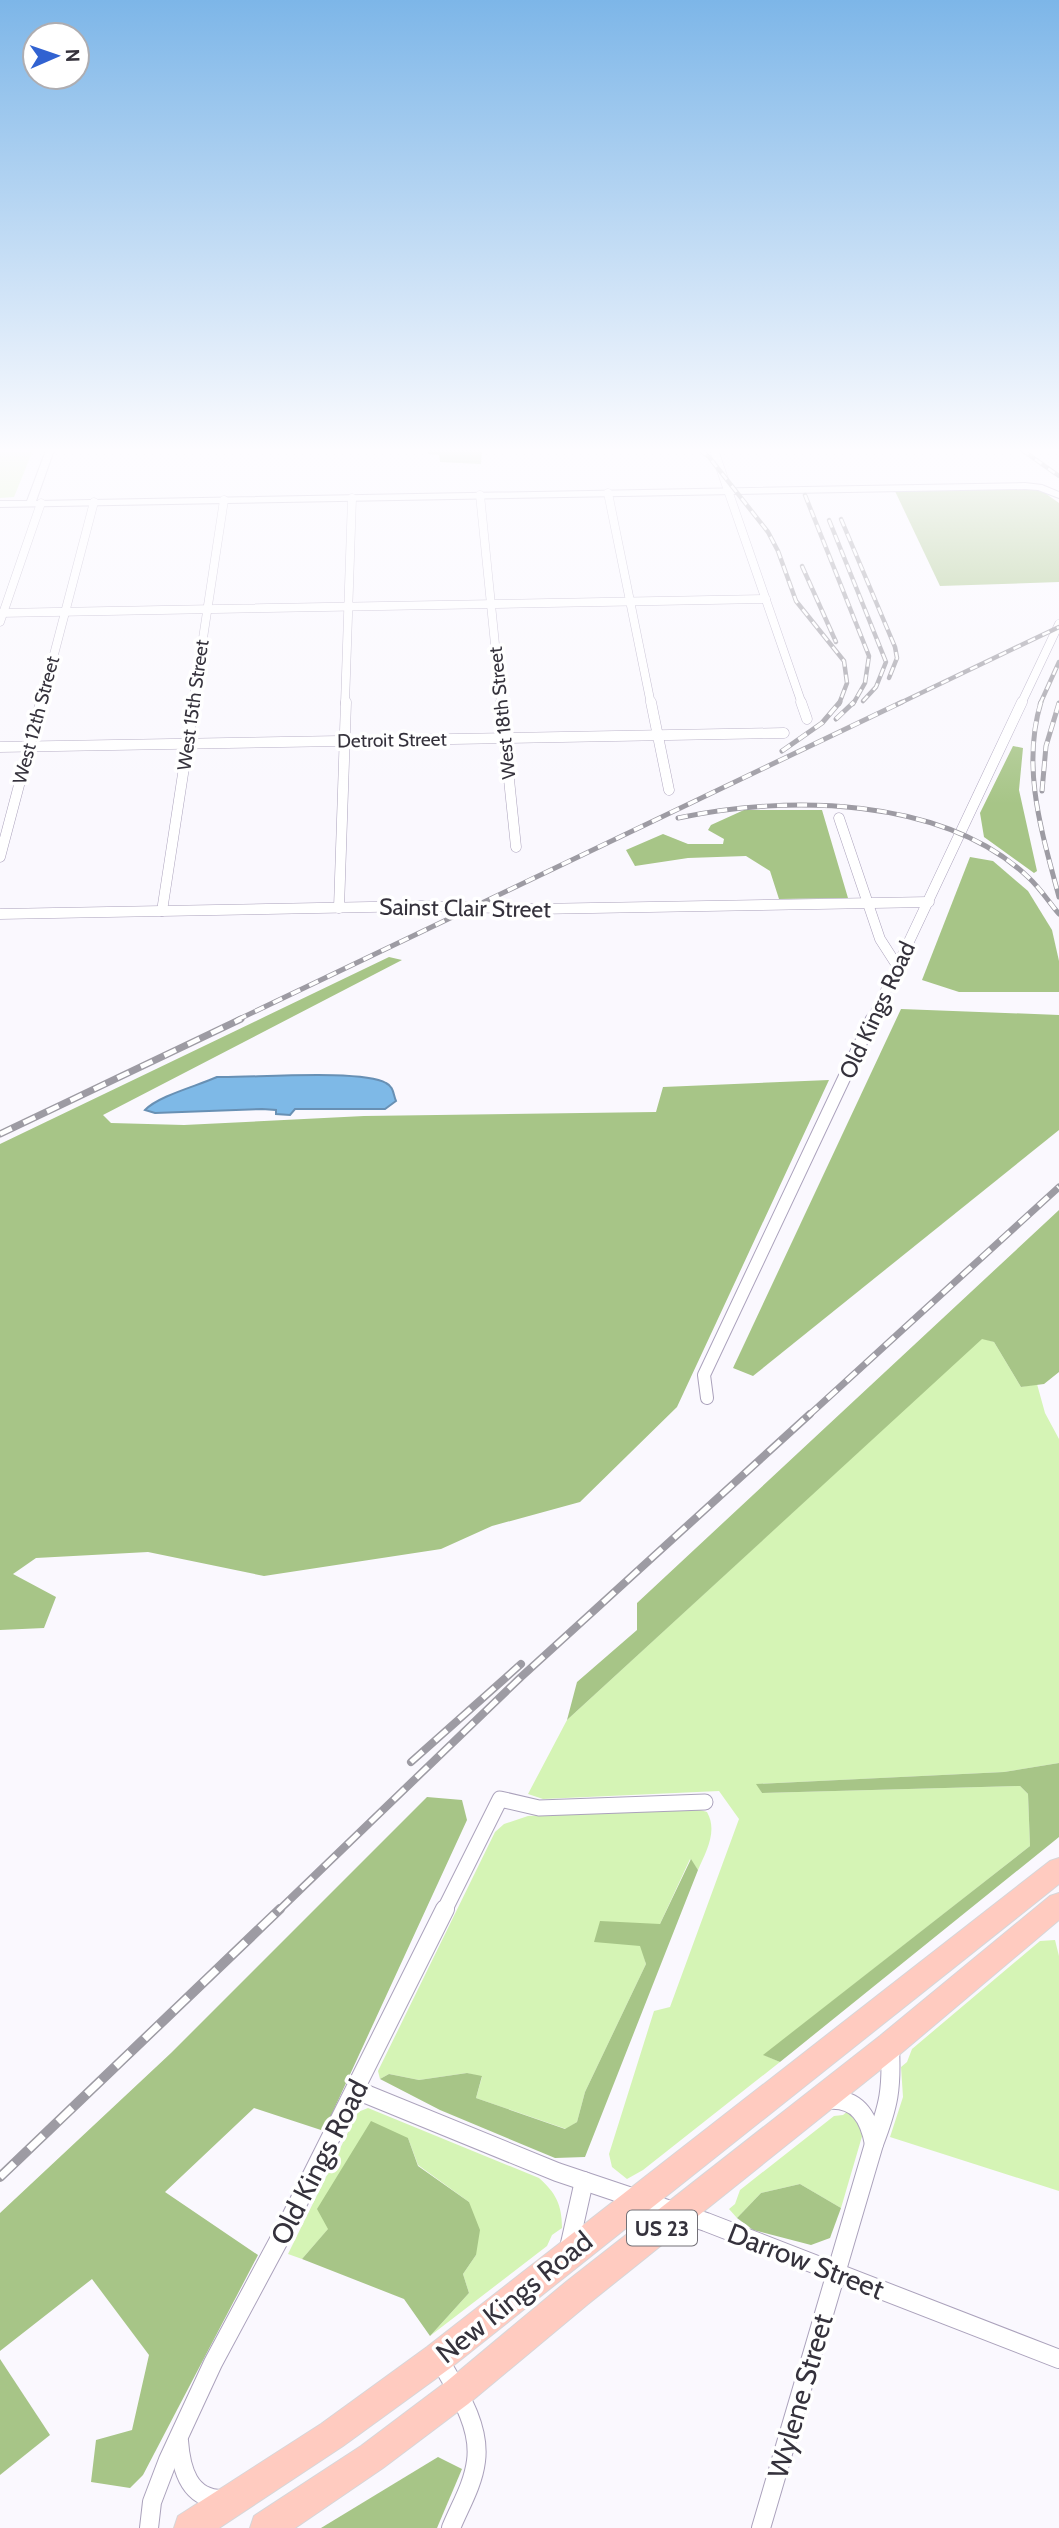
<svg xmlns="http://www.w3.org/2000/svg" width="1059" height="2528" viewBox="0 0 1059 2528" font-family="Cabin,sans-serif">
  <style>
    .green { fill: #d5f4b5 }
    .forest { fill: #a7c587 }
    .water { fill: #7eb9e7; stroke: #6890b4; stroke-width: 2 }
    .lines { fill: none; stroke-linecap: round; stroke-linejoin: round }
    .minor-far4-casing { stroke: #aba2bc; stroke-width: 9 }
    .minor-far3-casing { stroke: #aba2bc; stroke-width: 11 }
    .minor-far2-casing { stroke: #aba2bc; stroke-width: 14 }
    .minor-far1-casing { stroke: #aba2bc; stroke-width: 17 }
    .minor-casing { stroke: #aba2bc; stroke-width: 20 }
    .tertiary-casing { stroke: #aba2bc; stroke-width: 2 }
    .primary-casing { stroke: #d7d6d8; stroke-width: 2 }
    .minor-far4 { stroke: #fff; stroke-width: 8 }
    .minor-far3 { stroke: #fff; stroke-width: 10 }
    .minor-far2 { stroke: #fff; stroke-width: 12 }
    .minor-far1 { stroke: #fff; stroke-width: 15 }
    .minor { stroke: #fff; stroke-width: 18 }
    .tertiary { fill: #fff; fill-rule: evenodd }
    .primary { fill: #ffcbc0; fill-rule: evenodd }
    .rail-far4-casing { stroke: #9d9ba3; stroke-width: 4.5 }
    .rail-far3-casing { stroke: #9d9ba3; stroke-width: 5 }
    .rail-far2-casing { stroke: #9d9ba3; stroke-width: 7 }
    .rail-far1-casing { stroke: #9d9ba3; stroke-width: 8 }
    .rail-casing { stroke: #9d9ba3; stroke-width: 10 }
    .rail-far4 { stroke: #fff; stroke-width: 2.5; stroke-dasharray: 8; stroke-linecap: butt }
    .rail-far3 { stroke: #fff; stroke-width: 3.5; stroke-dasharray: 10; stroke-linecap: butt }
    .rail-far2 { stroke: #fff; stroke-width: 4.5; stroke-dasharray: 13; stroke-linecap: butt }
    .rail-far1 { stroke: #fff; stroke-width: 5; stroke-dasharray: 16; stroke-linecap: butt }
    .rail { stroke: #fff; stroke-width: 7; stroke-dasharray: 20; stroke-linecap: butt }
    .labels { text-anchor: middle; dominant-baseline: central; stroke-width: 7; stroke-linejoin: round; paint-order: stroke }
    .far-street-label { font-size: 19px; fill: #35323c; stroke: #fff }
    .shield { fill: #fff; stroke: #727076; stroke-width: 2 }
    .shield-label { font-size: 21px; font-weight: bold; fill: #35323c }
    .street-label { font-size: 23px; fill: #35323c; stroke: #fff }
    .near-street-label { font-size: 28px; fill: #35323c; stroke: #fff }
  </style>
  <rect width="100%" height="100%" fill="#faf8fe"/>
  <g class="green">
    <polygon points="0,450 33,450 14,497 0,498"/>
    <polygon points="982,1338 994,1342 1021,1387 1037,1384 1045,1413 1059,1439 1059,1763 1004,1772 757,1784 762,1793 1020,1786 1028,1794 1030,1846 764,2055 780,2062 643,2170 627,2179 612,2167 609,2154 654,2011 670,2007 739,1819 719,1791 543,1799 528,1794 567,1720"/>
    <path d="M 690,1807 L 707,1812 C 718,1831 706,1852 698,1870 L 690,1859 L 660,1924 L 641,1946 L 646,1964 L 585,2092 L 577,2122 L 566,2129 L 476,2098 L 482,2077 L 467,2073 L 419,2080 L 389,2074 L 380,2079 L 378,2071 L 495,1832 L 504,1824 L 528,1816 Z"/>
    <polygon points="1055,1940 1059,1956 1059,2191 890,2137 903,2097 901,2067 907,2062 912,2049 1040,1941"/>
    <path d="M 368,2108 L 539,2178 C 556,2193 562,2205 562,2228 L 552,2235 L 547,2246 L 430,2336 L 469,2293 L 463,2274 L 476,2255 L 469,2202 L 418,2165 L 408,2138 L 302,2259 L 288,2254 L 358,2112 Z"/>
    <polygon points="848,2111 855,2114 863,2133 841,2208 800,2184 761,2193 737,2218 729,2209 735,2204 740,2190 834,2116 843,2115"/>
  </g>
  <g class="forest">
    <polygon points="428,450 482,450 481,464 440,462 439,455 428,454"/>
    <polygon points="1030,488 1045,493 1059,503 1059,582 940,586 894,489"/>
    <polygon points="1013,746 1023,748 1019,790 1037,871 1034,873 984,837 980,813"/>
    <polygon points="744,810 822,810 848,898 779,899 770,871 746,856 688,858 635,866 626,850 663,834 688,844 723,844 724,839 708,830 711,825"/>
    <polygon points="970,857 993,861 1028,891 1052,930 1059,961 1059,992 959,992 922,980"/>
    <polygon points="389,957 402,960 103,1115 111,1123 184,1125 364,1116 656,1112 663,1087 829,1080 677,1407 580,1502 492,1526 441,1549 264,1576 148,1552 36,1558 13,1574 56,1597 44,1628 0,1630 0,1144"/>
    <polygon points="901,1009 1059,1015 1059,1130 753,1376 733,1368"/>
    <polygon points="1059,1210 1059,1372 1044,1384 1021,1387 994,1342 982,1339 567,1720 577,1682 637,1630 637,1603"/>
    <polygon points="1059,1763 1059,1837 780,2062 763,2055 1030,1846 1028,1794 1020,1786 762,1793 756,1784 1004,1772"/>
    <polygon points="427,1797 462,1800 467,1820 324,2131 254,2108 165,2192 258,2255 143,2475 130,2488 91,2482 96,2440 132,2430 149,2355 92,2279 0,2351 0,2213 171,2053"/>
    <polygon points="691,1859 698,1870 585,2157 555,2158 440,2110 380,2079 389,2074 419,2080 467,2073 482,2076 476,2098 565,2129 577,2122 585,2092 646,1964 640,1946 594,1942 600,1921 660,1924"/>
    <polygon points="371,2121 408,2138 418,2166 469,2202 480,2230 476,2255 463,2274 469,2293 430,2336 404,2299 302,2259 328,2229 317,2209"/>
    <polygon points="800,2184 841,2208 830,2238 811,2245 753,2230 737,2218 761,2193"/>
    <polygon points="0,2359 50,2435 0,2475"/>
    <polygon points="438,2457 462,2469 437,2528 321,2528"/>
  </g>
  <path class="water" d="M 217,1077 C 251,1078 362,1069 386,1083 C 394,1087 393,1094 396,1101 L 385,1109 L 295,1109 L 290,1115 L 276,1114 L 276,1110 L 262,1109 L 155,1113 L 145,1110 C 158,1096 197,1086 217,1077 Z"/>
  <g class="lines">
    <g class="minor-far4-casing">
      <g id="minor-far4">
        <polyline points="714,450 802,704"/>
        <polyline points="608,493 651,704"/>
        <polyline points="480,495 501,704"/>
        <polyline points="0,613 766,599"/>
        <polyline points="0,622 41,503"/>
        <polyline points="41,704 94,502"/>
        <polyline points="193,704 224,500"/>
        <polyline points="345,704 352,498"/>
        <polyline points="1021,704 1059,624"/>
      </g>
    </g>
    <g class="minor-far3-casing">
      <g id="minor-far3">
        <polyline points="501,702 516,847"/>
        <polyline points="651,702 669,790"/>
        <polyline points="801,702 807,719"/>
        <polyline points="0,747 784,733"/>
        <polyline points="839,818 880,939 898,967"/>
        <polyline points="0,857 41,702"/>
        <polyline points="339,908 346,702"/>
        <polyline points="162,911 194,702"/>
        <polyline points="0,914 421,906 535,909 929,902"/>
        <polyline points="872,1020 1022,702"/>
      </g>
    </g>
    <g class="minor-far2-casing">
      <polyline id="minor-far2" points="707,1398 704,1375 872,1019"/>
    </g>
    <g class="minor-far1-casing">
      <polyline id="minor-far1" points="444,1911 500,1799 539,1808 705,1802"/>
    </g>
    <g class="minor-casing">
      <g id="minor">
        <polyline points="356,2090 557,2172 706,2222 1059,2359"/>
        <path d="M 829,2100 C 858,2098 869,2118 874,2144"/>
        <polyline points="569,2248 584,2181"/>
        <path d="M 439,2359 C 456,2389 481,2425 476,2461 C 473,2485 460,2506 451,2528"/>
        <path d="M 179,2441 C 181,2469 189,2499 222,2499"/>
        <polyline points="149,2528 152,2502 168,2460 213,2363 286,2227 445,1909"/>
        <path d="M 761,2528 L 874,2144 C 889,2105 892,2089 890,2047"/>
      </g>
    </g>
    <g class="tertiary-casing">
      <polygon id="tertiary" points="46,450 54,450 36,501 1025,483 1042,485 1059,492 1059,498 1038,490 1025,489 0,507 0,501 27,501"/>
    </g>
    <g class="primary-casing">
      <g id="primary">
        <polygon points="1059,1858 1059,1884 449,2369 343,2446 219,2528 174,2528 178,2516 321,2424 427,2347 1050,1861"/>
        <polygon points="1059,1893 1059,1920 900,2054 588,2304 468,2404 383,2468 295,2528 250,2528 254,2516 361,2446 446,2382 566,2282 880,2036 1050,1896"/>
      </g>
    </g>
    <use href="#minor-far4" class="minor-far4"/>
    <use href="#minor-far3" class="minor-far3"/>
    <use href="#minor-far2" class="minor-far2"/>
    <use href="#minor-far1" class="minor-far1"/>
    <use href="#minor" class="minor"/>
    <use href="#tertiary" class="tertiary"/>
    <use href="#primary" class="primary"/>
    <g class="rail-far4-casing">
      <g id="rail-far4">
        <polyline points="700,450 709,457 768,532 778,551 796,601 844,661 847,683 839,704"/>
        <polyline points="1022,450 1059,476"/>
        <polyline points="805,495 869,656 865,683 853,704"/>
        <polyline points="841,519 895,647 897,658 889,678"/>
        <polyline points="829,520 886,662 876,687 863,701"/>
        <polyline points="802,566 836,642"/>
        <polyline points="898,704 1059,627"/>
        <polyline points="1040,704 1059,662"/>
      </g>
    </g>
    <g class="rail-far3-casing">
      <g id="rail-far3">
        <path d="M 1041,702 C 1021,768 1042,833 1059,897"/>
        <polyline points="836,719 854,702"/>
        <polyline points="782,751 822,723 840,702"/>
        <polyline points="1042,791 1046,746 1059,703"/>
        <path d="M 678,818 C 786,795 942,796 1028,877 C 1040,888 1049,902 1059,914"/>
        <polyline points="237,1020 902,702"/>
      </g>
    </g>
    <g class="rail-far2-casing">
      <g id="rail-far2">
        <polyline points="0,1134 241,1019"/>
        <polyline points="808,1416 1059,1187"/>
      </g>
    </g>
    <g class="rail-far1-casing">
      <g id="rail-far1">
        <polyline points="411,1762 521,1664"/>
        <polyline points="278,1911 521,1677 810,1414"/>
      </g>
    </g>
    <g class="rail-casing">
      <polyline id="rail" points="0,2177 280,1909"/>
    </g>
    <use href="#rail-far4" class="rail-far4"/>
    <use href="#rail-far3" class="rail-far3"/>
    <use href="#rail-far2" class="rail-far2"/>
    <use href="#rail-far1" class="rail-far1"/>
    <use href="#rail" class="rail"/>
  </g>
  <linearGradient id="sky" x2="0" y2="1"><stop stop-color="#7db6e8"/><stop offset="0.56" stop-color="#fdfcff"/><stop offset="1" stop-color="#fdfcff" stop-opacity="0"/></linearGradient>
  <rect width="1059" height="804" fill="url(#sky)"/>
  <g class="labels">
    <g class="far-street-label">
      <text transform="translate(193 705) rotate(-82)">West 15th Street</text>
      <text transform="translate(502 713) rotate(-96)">West 18th Street</text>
      <text transform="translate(36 720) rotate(-75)">West 12th Street</text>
      <text transform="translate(392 740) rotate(-1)">Detroit Street</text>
    </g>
    <rect class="shield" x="627" y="2210.5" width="70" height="35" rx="5"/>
    <g class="shield-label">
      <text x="662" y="2228">US 23</text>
    </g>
    <g class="street-label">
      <text transform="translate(465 908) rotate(1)">Sainst Clair Street</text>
      <text transform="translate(877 1010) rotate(-65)">Old Kings Road</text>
    </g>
    <g class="near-street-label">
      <text transform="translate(319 2162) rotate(-63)">Old Kings Road</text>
      <text transform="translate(806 2261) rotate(21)">Darrow Street</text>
      <text transform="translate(514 2297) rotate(-39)">New Kings Road</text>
      <text transform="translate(800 2396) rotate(-74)">Wylene Street</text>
    </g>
  </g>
  <g transform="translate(56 56) rotate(88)"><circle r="33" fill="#ffffff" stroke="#aeadb1" stroke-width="2"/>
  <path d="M0-5L12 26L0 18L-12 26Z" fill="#3162d1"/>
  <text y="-10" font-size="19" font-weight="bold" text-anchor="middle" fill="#35323c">N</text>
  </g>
</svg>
